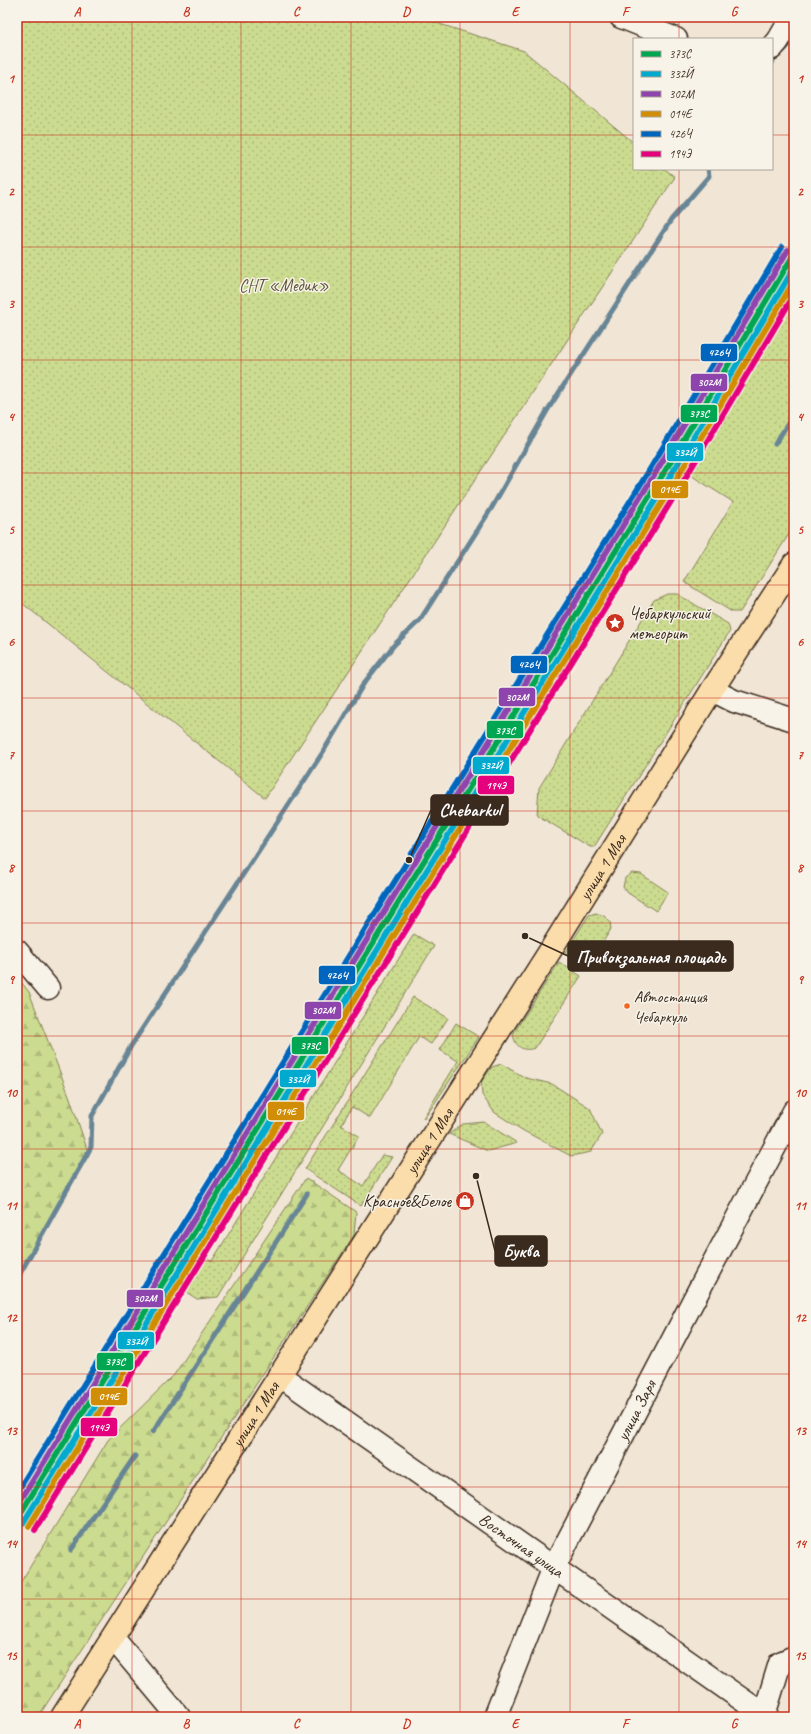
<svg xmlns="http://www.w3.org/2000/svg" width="811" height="1734" viewBox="0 0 811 1734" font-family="Caveat,sans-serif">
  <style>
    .grass { fill: url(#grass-dots); stroke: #838256 }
    .forest { fill: url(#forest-firs); stroke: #838256 }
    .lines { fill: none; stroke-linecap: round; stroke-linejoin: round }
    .stream { stroke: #678595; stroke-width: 5 }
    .minor-casing { stroke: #3b2a1e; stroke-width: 25 }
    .major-casing { stroke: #3b2a1e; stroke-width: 25 }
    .minor { stroke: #f7f3e8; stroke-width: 22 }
    .major { stroke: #fbddab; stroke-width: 22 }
    .rail-1-casing { stroke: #f7f3e8; stroke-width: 9 }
    .rail-2-casing { stroke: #f7f3e8; stroke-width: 9 }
    .rail-3-casing { stroke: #f7f3e8; stroke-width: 9 }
    .rail-4-casing { stroke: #f7f3e8; stroke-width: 9 }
    .rail-5-casing { stroke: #f7f3e8; stroke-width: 9 }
    .rail-6-casing { stroke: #f7f3e8; stroke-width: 9 }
    .rail-1 { stroke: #00a651; stroke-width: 6 }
    .rail-2 { stroke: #00a9ce; stroke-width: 6 }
    .rail-3 { stroke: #8e44ad; stroke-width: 6 }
    .rail-4 { stroke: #d18d06; stroke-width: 6 }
    .rail-5 { stroke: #0065bd; stroke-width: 6 }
    .rail-6 { stroke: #e5007d; stroke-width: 6 }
    .grid { fill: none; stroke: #c8321e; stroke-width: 1; stroke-opacity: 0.55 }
    .bus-dot { fill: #f26522; stroke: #f7f3e8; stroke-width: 1.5 }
    .labels { text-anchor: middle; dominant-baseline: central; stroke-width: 3; stroke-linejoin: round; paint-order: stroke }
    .bus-label { font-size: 16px; fill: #3b2a1e; stroke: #f7f3e8; text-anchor: start }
    .park-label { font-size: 17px; fill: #5f563a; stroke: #f7f3e8 }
    .poi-label { font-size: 17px; fill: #3b2a1e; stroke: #f7f3e8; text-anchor: start }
    .street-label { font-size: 17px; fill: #3b2a1e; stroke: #f7f3e8 }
    .leader { fill: none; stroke: #3b2a1e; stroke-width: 1.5 }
    .callout-dot { fill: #3b2a1e; stroke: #f7f3e8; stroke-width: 1.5 }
    .callout { fill: #3b2a1e; stroke: #3b2a1e; stroke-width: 1.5 }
    .callout-label { font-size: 18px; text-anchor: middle; font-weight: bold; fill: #fff }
    .line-badge { stroke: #f7f3e8; stroke-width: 1.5 }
    .badge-label { font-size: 11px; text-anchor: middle; font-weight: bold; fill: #fff }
    .neatline { fill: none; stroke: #c8321e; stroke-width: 1.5 }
    .grid-label { font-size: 13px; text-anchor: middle; font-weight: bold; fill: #c8321e }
  </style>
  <defs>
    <pattern id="grass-dots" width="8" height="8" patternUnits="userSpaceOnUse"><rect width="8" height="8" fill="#cbdb8f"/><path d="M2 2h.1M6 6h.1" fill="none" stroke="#afbc7b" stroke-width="1.8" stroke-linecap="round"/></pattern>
    <pattern id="forest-firs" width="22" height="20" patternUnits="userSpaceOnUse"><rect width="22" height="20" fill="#cbdb8f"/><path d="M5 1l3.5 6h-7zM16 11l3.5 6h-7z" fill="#afbc7b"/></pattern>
  </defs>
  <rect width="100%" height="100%" fill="#f1e5d5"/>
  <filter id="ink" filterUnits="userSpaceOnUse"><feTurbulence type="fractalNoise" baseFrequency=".025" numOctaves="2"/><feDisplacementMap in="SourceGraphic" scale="8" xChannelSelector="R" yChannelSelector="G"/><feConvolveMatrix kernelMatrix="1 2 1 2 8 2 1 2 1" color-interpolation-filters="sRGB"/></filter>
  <g filter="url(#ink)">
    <g class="grass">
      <polygon points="17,17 418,17 524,51 634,143 634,169 665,169 675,177 265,798 17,599"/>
      <polygon points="794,295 794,526 740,612 732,612 684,582 733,502 689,474"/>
      <polygon points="667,594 677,594 728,624 730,631 594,847 590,847 537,815 539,788 654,600"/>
      <polygon points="632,873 641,874 668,892 656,911 628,893 623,887 625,878"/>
      <polygon points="596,913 604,916 610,922 611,929 587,968 565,953 589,915"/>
      <polygon points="414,934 434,946 218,1297 197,1299 180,1288 200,1254 212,1261"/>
      <path d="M 559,962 L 581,976 L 535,1048 C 523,1052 515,1047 513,1034 Z"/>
      <polygon points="413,997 448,1018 431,1044 419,1037 370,1118 352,1107 341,1125 359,1136 338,1170 363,1186 382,1155 392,1157 361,1206 305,1169"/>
      <polygon points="456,1023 479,1037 424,1119 423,1118 458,1061 440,1050"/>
      <polygon points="501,1064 526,1078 552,1084 590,1108 602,1134 591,1152 571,1156 522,1130 494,1112 482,1095 481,1082 492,1067"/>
      <polygon points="484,1122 517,1143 488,1151 449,1134 463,1124"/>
    </g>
    <g class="forest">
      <polygon points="17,977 29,992 70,1098 89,1155 17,1277"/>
      <polygon points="306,1178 356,1212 354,1235 38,1717 17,1717 17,1588 108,1440 174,1375"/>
    </g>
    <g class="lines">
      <g class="stream">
        <polyline points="783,51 789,45 792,36"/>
        <polyline points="772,63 775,55 777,55"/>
        <polyline points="775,444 794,414"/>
        <polyline points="17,1279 91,1147 92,1116 131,1046 323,752 364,683 394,645 420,620 491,509 547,411 671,220 709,176 708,169"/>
        <polyline points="153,1432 307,1194"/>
        <polyline points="71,1550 135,1456"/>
      </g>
      <g class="minor-casing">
        <g id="minor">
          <polyline points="621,17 676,39"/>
          <polyline points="772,48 778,41 792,17"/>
          <polyline points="712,690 734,701 794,720"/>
          <polyline points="17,951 48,988"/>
          <path id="s1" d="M 279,1375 L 764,1715"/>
          <polyline points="113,1638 179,1717"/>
          <path id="s2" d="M 495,1717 L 554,1567 L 693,1301 L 794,1111"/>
          <polyline points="764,1717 764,1715 780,1663 794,1657"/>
        </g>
      </g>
      <g class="major-casing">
        <g id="major">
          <path id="s3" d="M 62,1717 L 550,951 L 712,690 L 794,564"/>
        </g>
      </g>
      <use href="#minor" class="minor"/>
      <use href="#major" class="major"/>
      <g class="rail-1-casing">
        <polyline id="rail-1" points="17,1519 662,476 794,254"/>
      </g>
      <g class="rail-2-casing">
        <polyline id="rail-2" points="23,1523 668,480 794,268"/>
      </g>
      <g class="rail-3-casing">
        <polyline id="rail-3" points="17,1506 656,472 788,250"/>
      </g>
      <g class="rail-4-casing">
        <polyline id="rail-4" points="29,1526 674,483 794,281"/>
      </g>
      <g class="rail-5-casing">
        <polyline id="rail-5" points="17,1492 650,469 782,247"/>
      </g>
      <g class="rail-6-casing">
        <polyline id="rail-6" points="35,1530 680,487 794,295"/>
      </g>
      <use href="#rail-1" class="rail-1"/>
      <use href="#rail-2" class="rail-2"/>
      <use href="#rail-3" class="rail-3"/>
      <use href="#rail-4" class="rail-4"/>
      <use href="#rail-5" class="rail-5"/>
      <use href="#rail-6" class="rail-6"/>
    </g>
  </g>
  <path class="grid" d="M 132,17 L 132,1717M 241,17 L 241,1717M 351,17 L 351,1717M 460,17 L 460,1717M 570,17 L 570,1717M 679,17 L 679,39M 17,135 L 634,135M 772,135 L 794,135M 679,169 L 679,1717M 17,247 L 794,247M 17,360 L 794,360M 17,473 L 794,473M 17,585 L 794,585M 17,698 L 794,698M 17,811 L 794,811M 17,923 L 794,923M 17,1036 L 794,1036M 17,1149 L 794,1149M 17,1261 L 794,1261M 17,1374 L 794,1374M 17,1487 L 794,1487M 17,1599 L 794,1599"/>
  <defs>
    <g id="sight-disc" transform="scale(1)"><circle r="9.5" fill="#c8321e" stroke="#f7f3e8"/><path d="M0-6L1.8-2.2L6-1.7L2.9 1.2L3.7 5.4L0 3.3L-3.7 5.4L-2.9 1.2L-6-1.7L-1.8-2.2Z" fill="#fff"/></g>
    <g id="shop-disc" transform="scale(1)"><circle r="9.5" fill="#c8321e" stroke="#f7f3e8"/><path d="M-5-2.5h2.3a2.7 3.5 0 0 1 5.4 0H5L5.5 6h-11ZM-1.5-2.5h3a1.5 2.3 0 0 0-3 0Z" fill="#fff"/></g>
  </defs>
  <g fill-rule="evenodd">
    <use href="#sight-disc" x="615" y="623"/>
    <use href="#shop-disc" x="465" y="1201"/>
  </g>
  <circle class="bus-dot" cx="627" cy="1006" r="3.5"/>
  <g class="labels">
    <g class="bus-label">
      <text x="634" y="997">Автостанция<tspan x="634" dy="20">Чебаркуль</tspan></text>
    </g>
    <g class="park-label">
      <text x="284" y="285">СНТ «Медик»</text>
    </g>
    <g class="poi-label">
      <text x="629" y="613">Чебаркульский<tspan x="629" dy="20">метеорит</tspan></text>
      <text x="451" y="1201" text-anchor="end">Красное&amp;Белое</text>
    </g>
    <g class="street-label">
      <text stroke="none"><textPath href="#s3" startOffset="1007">улица 1 Мая</textPath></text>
      <text stroke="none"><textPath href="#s3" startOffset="683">улица 1 Мая</textPath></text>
      <text stroke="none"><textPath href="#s2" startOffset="338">улица Заря</textPath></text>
      <text stroke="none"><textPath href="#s3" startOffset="359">улица 1 Мая</textPath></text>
      <text stroke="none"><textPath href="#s1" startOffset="296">Восточная улица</textPath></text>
    </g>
  </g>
  <path class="leader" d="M409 860L431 810M525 936L568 956M476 1176L495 1251"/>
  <g class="callout-dot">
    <circle cx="409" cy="860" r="4"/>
    <circle cx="525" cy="936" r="4"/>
    <circle cx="476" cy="1176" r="4"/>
  </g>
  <g class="callout">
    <rect x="431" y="795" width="77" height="30" rx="4"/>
    <rect x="568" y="941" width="165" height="30" rx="4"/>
    <rect x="495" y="1236" width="52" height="30" rx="4"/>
  </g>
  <g class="callout-label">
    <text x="470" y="816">Chebarkul</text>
    <text x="651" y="963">Привокзальная площадь</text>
    <text x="521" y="1257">Буква</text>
  </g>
  <g class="line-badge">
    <rect x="700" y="343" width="38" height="19" rx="4" fill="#0065bd"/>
    <rect x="690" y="373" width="38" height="19" rx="4" fill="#8e44ad"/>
    <rect x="680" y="404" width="38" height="19" rx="4" fill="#00a651"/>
    <rect x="666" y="442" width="38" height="20" rx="4" fill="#00a9ce"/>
    <rect x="651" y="480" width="38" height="19" rx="4" fill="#d18d06"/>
    <rect x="510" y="655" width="38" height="19" rx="4" fill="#0065bd"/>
    <rect x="498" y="687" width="38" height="20" rx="4" fill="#8e44ad"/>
    <rect x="486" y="720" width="38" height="19" rx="4" fill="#00a651"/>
    <rect x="472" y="756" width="38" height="19" rx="4" fill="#00a9ce"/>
    <rect x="477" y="775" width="38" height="20" rx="4" fill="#e5007d"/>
    <rect x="318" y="965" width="38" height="20" rx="4" fill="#0065bd"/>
    <rect x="304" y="1001" width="38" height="19" rx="4" fill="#8e44ad"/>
    <rect x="291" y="1036" width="38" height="19" rx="4" fill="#00a651"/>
    <rect x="279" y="1069" width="38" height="19" rx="4" fill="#00a9ce"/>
    <rect x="267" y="1101" width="38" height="20" rx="4" fill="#d18d06"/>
    <rect x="126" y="1289" width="38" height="19" rx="4" fill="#8e44ad"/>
    <rect x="117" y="1331" width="38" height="19" rx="4" fill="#00a9ce"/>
    <rect x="96" y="1352" width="38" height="19" rx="4" fill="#00a651"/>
    <rect x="90" y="1387" width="38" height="19" rx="4" fill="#d18d06"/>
    <rect x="80" y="1417" width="38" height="20" rx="4" fill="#e5007d"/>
  </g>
  <g class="badge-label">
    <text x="719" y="356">426Ч</text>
    <text x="709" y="386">302М</text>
    <text x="699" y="417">373C</text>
    <text x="685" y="456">332Й</text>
    <text x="670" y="493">014Е</text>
    <text x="529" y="668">426Ч</text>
    <text x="517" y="701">302М</text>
    <text x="505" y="734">373C</text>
    <text x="491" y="769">332Й</text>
    <text x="496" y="789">194Э</text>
    <text x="337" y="979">426Ч</text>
    <text x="323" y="1014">302М</text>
    <text x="310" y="1049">373C</text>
    <text x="298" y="1083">332Й</text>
    <text x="286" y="1115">014Е</text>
    <text x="145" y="1302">302М</text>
    <text x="136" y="1345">332Й</text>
    <text x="115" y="1365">373C</text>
    <text x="109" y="1400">014Е</text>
    <text x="99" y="1431">194Э</text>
  </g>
  <rect width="811" height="1734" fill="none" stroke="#f7f3e8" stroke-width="44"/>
  <rect x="633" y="38" width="140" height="132" fill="#f7f3e8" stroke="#aca397"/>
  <rect x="641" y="51" width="20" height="6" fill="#00a651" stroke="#aca397"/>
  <text x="669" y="58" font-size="12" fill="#3b2a1e">373C</text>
  <rect x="641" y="71" width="20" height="6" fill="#00a9ce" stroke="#aca397"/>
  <text x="669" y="78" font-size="12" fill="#3b2a1e">332Й</text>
  <rect x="641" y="91" width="20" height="6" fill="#8e44ad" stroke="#aca397"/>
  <text x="669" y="98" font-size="12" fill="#3b2a1e">302М</text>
  <rect x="641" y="111" width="20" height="6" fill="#d18d06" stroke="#aca397"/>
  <text x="669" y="118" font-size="12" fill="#3b2a1e">014Е</text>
  <rect x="641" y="131" width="20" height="6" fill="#0065bd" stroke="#aca397"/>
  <text x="669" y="138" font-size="12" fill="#3b2a1e">426Ч</text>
  <rect x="641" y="151" width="20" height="6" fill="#e5007d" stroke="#aca397"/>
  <text x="669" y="158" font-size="12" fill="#3b2a1e">194Э</text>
  <rect x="22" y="22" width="767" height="1690" class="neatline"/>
  <g class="grid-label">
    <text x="77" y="16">A</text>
    <text x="186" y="16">B</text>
    <text x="296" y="16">C</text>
    <text x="406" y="16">D</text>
    <text x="515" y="16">E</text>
    <text x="625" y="16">F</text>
    <text x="734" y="16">G</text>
    <text x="11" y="83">1</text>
    <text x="800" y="83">1</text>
    <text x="11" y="196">2</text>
    <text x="800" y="196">2</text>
    <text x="11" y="308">3</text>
    <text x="800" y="308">3</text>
    <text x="11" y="421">4</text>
    <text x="800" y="421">4</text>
    <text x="11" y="534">5</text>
    <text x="800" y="534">5</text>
    <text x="11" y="646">6</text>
    <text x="800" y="646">6</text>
    <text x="11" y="759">7</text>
    <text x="800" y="759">7</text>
    <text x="11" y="872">8</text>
    <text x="800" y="872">8</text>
    <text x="11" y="984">9</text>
    <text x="800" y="984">9</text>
    <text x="11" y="1097">10</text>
    <text x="800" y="1097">10</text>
    <text x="11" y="1210">11</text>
    <text x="800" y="1210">11</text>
    <text x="11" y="1322">12</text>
    <text x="800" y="1322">12</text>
    <text x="11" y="1435">13</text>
    <text x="800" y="1435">13</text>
    <text x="11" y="1548">14</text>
    <text x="800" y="1548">14</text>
    <text x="11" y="1660">15</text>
    <text x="800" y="1660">15</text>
    <text x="77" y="1728">A</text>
    <text x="186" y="1728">B</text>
    <text x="296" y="1728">C</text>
    <text x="406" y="1728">D</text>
    <text x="515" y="1728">E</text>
    <text x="625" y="1728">F</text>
    <text x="734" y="1728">G</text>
  </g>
</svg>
